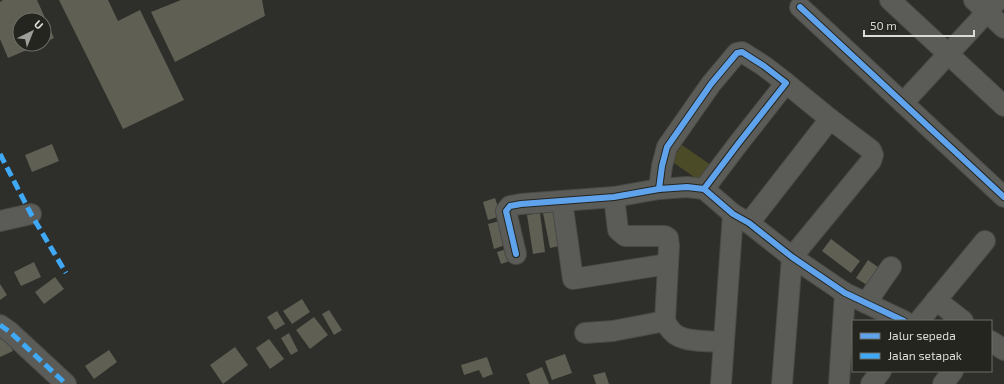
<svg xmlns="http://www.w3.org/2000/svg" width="1004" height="384" viewBox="0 0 1004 384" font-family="'Exo 2',sans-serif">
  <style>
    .green { fill: #4b4b27 }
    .building { fill: #5f6053 }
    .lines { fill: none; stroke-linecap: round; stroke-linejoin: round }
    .minor-casing { stroke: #494946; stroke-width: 22 }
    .minor { stroke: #5b5b58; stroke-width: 20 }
    .quiet { stroke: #3fa9f5; stroke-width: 5; stroke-dasharray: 10 5; stroke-linecap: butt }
    .cycleway-casing { stroke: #25251f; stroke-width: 8 }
    .cycleway { stroke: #60a3ed; stroke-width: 6 }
  </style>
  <rect width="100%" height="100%" fill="#2e2e2a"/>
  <polygon class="green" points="682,145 711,165 700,181 671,161"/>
  <g class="building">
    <polygon points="3,0 37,0 54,38 44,43 44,20 20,20 20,44 41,44 8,58 0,39 0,2"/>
    <polygon points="59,0 108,0 118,21 140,10 184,100 123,129"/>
    <polygon points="181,0 262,0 265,16 175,62 151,12"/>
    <polygon points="52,144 59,161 32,172 25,155"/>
    <polygon points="495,198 501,216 488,220 483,202"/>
    <polygon points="557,211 564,245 550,248 543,213"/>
    <polygon points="540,213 545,252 533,254 527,215"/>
    <polygon points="503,220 511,243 494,249 488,224"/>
    <polygon points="831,239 860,261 851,273 822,251"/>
    <polygon points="513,247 516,259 501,264 497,252"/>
    <polygon points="868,260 885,272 873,289 856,278"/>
    <polygon points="34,262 41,277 21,286 14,272"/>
    <polygon points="55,277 64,289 44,304 35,292"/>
    <polygon points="0,284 7,295 0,300"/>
    <polygon points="302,299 310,312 292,324 283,311"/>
    <polygon points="329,310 342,330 334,335 322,314"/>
    <polygon points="277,311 285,324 275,330 267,317"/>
    <polygon points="314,317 328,335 310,349 296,330"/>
    <polygon points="289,333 298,351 291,355 281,338"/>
    <polygon points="6,336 13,351 0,357 0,339"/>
    <polygon points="269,339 284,359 270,369 256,348"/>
    <polygon points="235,347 248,365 223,384 210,365"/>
    <polygon points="109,350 117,362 94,379 85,366"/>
    <polygon points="565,354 572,373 552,380 545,361"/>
    <polygon points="487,357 493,374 483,378 479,370 464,375 461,365"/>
    <polygon points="542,367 549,384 530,384 526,374"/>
    <polygon points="605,372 609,384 596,384 593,375"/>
  </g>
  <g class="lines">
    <g class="minor-casing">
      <g id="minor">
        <polyline points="890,0 1004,106"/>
        <polyline points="974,0 1004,28"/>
        <polyline points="800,7 1004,197"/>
        <polyline points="903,103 998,0"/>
        <polyline points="659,189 662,166 667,147 711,84 737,53 742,52 764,66 786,83 738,144 704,189"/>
        <path d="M 614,197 L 618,230 L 625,236 L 665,236 L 668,238 L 669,246 L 665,321 C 668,327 672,333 678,336 C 689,342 711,341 723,342"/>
        <polyline points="562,201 573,279 668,264"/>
        <polyline points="0,221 31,214"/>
        <polyline points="749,223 830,119 786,83"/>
        <polyline points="516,254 506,211 510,206 521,204 614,197 659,189 687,187 704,189 733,214 749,223 792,257 845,293 904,321"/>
        <polyline points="936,300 963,321"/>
        <polyline points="866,303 891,267"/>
        <polyline points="919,321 985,241"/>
        <polyline points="0,325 10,332 66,384"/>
        <polyline points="585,333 613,331 665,321"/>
        <polyline points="991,341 1004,350"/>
        <polyline points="721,384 733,214"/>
        <polyline points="782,384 792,257 871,161 873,155 871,150 830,119"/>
        <polyline points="839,384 845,293"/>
        <polyline points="871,384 881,371"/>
        <polyline points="943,384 953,371"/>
      </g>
    </g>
    <use href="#minor" class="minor"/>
    <g class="quiet">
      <polyline points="0,154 31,214 66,273"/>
      <polyline points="0,325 10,332 66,384"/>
    </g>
    <g class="cycleway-casing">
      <g id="cycleway">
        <polyline points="800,7 1004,197"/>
        <polyline points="659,189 662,166 667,147 711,84 737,53 742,52 764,66 786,83 738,144 704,189"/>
        <polyline points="516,254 506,211 510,206 521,204 614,197 659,189 687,187 704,189 733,214 749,223 792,257 845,293 904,321"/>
      </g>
    </g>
    <use href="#cycleway" class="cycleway"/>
  </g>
  <rect x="852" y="320" width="140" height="52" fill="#25251f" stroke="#6e6e69"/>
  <rect x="860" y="333" width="20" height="6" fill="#60a3ed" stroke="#6e6e69"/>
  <text x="888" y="340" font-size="12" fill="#dbdbd7">Jalur sepeda</text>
  <rect x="860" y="353" width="20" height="6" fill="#3fa9f5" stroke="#6e6e69"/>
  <text x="888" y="360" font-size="12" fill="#dbdbd7">Jalan setapak</text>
  <g transform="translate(32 32) rotate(43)"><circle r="19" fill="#25251f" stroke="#6e6e69"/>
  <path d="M0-3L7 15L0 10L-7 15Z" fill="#9e9e9a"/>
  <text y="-6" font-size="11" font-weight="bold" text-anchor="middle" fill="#dbdbd7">U</text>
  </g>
  <path d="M864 30v6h110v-6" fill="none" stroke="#dbdbd7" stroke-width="2"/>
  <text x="870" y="30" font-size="12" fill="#dbdbd7" stroke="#25251f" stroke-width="3" paint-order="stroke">50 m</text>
</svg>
